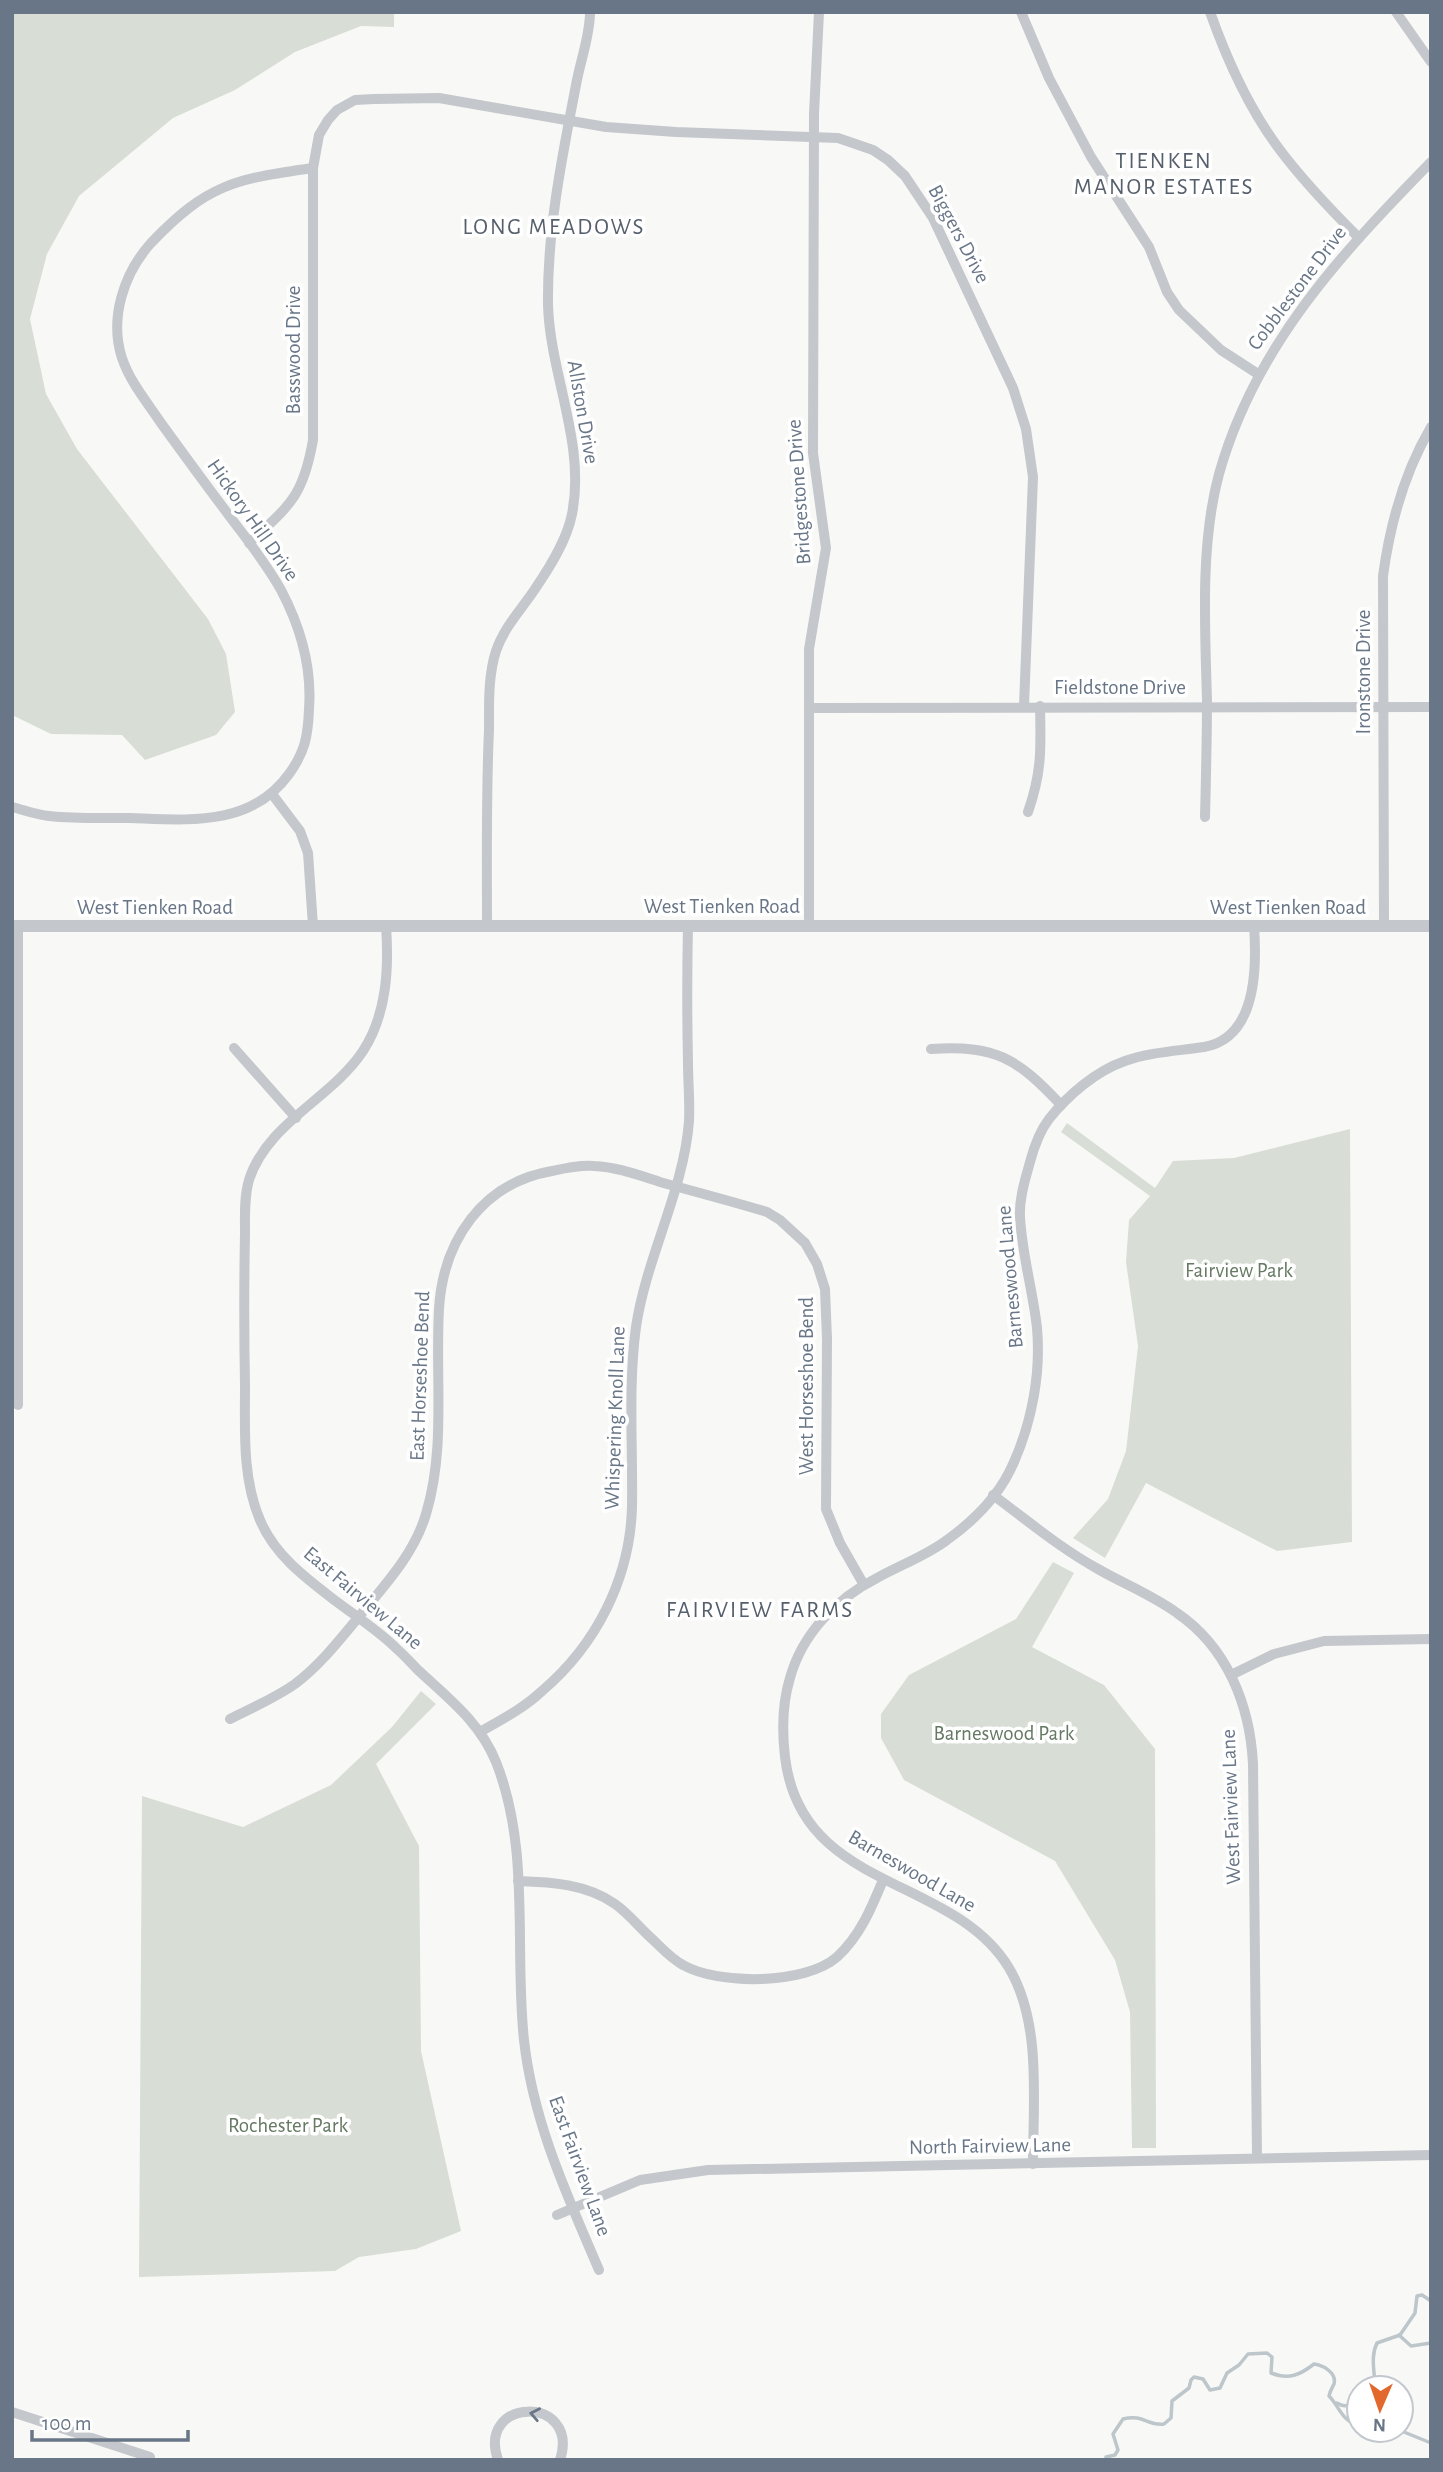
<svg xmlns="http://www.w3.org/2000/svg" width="1443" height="2472" viewBox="0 0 1443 2472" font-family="'Alegreya Sans',sans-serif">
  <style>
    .green { fill: #d8ded5 }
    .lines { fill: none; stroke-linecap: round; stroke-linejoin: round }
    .stream { stroke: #bcc6cb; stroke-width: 3.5 }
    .minor { stroke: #c4c7cb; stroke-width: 10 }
    .tertiary { stroke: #c4c7cb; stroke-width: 12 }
    .oneway { stroke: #687687 }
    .labels { text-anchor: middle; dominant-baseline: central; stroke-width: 7; stroke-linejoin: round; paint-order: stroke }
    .street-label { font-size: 21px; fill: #687687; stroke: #fff }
    .park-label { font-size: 21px; fill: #657963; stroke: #fff }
    .neighbourhood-label { font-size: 23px; letter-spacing: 2px; fill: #56606c; stroke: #fff }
  </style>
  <rect width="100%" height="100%" fill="#f8f9f6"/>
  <g class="green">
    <polygon points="12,12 394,12 394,27 361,26 295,52 235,90 173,118 79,196 47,254 30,319 46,394 77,449 208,619 226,654 235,712 216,735 145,760 122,735 51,734 12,715"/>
    <polygon points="1067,1123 1155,1188 1173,1161 1234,1158 1350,1129 1352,1542 1277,1551 1146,1483 1105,1558 1073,1538 1108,1499 1126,1451 1138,1346 1126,1262 1129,1220 1150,1196 1061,1132"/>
    <polygon points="1053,1562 1074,1573 1032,1647 1104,1685 1155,1749 1156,2148 1132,2148 1130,2012 1115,1960 1055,1861 904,1780 881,1738 881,1714 909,1675 1016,1619"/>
    <polygon points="421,1691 436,1704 376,1764 419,1846 421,2051 461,2231 416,2249 359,2257 335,2271 139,2277 142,1796 243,1827 331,1785 392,1727"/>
  </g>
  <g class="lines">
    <g class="stream">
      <polyline points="1399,2335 1411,2346 1431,2343"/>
      <path d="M 1375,2388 C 1375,2372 1370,2357 1377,2343 L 1400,2335 L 1415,2313 L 1417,2296 L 1422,2295 L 1431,2301"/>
      <path d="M 1337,2403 C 1346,2409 1352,2404 1359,2398"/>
      <polyline points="1399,2430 1431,2443"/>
      <path d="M 1106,2460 L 1106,2457 L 1115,2455 L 1118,2450 L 1113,2434 L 1123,2419 C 1144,2414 1147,2426 1164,2424 L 1171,2418 L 1172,2401 L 1189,2388 L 1191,2380 L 1194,2377 L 1203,2379 L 1210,2390 L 1220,2388 L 1227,2373 L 1239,2365 L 1248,2354 L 1267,2353 L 1272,2357 L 1271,2373 C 1289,2380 1300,2375 1314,2364 C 1323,2365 1337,2373 1334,2384 C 1332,2388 1330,2391 1329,2396 C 1340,2407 1341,2421 1359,2425"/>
    </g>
    <g class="minor">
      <polyline points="1021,12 1049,78 1091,157 1149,247 1167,292 1179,310 1221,350 1258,374"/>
      <path d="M 1210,12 C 1227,60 1249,109 1280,150 C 1304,182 1331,210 1359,238"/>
      <polyline points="1396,12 1431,62"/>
      <path d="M 249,543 C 290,505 303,497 313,440 L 313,168 L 319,135 L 328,120 L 337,110 L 355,100 L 374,99 L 439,98 L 606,127 L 676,132 L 838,138 L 873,150 L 888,160 L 905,176 L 933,218 L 1013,388 L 1026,429 L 1033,477 L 1024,706"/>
      <polyline points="809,708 1431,707"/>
      <polyline points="272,794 300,831 308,853 313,926"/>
      <path d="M 12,807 C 24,810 37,815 49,816 C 76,819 104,818 130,818 C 189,820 251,827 289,774 C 305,752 308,736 309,709 C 312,668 300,626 281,590 C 265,561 244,536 225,510 C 203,481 182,452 161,423 C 147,402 130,382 122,358 C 109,318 124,273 151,243 C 207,184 235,179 313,168"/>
      <path d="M 1028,812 C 1042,772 1041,748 1040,706"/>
      <path d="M 1205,817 C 1206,778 1207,739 1207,700 C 1205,628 1200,544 1219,474 C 1255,346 1340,255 1431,162"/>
      <polyline points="18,926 18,1405"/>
      <path d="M 386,926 C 389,968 387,1014 363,1051 C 331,1099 267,1123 249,1180 C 244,1197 245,1216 245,1233 C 244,1284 244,1334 245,1385 C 245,1430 242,1478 260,1520 C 275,1556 307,1579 337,1602 C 357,1617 379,1631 397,1649 C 404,1655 411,1663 418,1670 C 448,1698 480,1722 496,1762 C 531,1850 514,1948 524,2040 C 533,2122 567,2195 599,2270"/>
      <path d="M 487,926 C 487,860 486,795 489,730 C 489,704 488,676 496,651 C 504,627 521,610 535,589 C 550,567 567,540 572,514 C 586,444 550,374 548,305 C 547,231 562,157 576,85 C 580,61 590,37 590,12"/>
      <polyline points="809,926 809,649 826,548 813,453 814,114 819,12"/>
      <path d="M 1384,926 L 1383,576 C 1390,524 1404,473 1431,427"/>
      <polyline points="234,1048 296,1118"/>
      <path d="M 931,1049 C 996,1045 1017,1058 1061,1105"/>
      <path d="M 993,1495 C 1028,1521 1060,1548 1098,1569 C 1124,1584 1152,1595 1177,1613 C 1227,1647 1250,1705 1253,1764 L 1257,2158"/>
      <polyline points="1231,1675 1274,1654 1324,1641 1431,1639"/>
      <path d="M 230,1719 C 252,1708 275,1698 295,1684 C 319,1666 338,1642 357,1619 C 383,1587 414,1555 426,1514 C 446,1448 435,1378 439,1309 C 443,1241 482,1183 552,1171 C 566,1168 579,1165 594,1166 C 617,1167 638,1175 660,1182 C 696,1192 731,1201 767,1212 L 780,1220 L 805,1243 L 817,1264 L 825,1289 L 827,1339 L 826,1509 L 840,1543 L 864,1585"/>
      <path d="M 480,1732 C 501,1720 524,1708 542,1691 C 596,1645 630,1579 632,1507 C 633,1447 628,1386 636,1327 C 646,1258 684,1190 689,1121 C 690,1102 688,1082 688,1063 C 687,1017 687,971 688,925"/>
      <path d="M 518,1881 C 551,1882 587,1884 615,1904 C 628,1913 639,1927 650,1937 C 661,1947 670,1958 683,1965 C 718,1985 805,1985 837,1957 C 860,1936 872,1907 883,1880"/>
      <path d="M 1033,2164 C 1033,2102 1042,2023 1009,1968 C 952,1874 801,1892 785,1757 C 782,1731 782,1704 790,1678 C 802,1634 837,1598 877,1578 C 900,1565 926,1556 947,1540 C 975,1520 1001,1493 1014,1462 C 1032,1421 1041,1373 1037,1328 C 1033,1291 1022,1255 1020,1217 C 1019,1199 1025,1180 1030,1162 C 1034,1147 1039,1132 1049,1119 C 1068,1095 1096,1071 1125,1061 C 1150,1052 1178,1051 1204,1047 C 1257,1038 1257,967 1254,926"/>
      <polyline points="557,2215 640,2180 708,2170 1431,2155"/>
      <polyline points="12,2412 150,2457"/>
      <path d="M 498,2460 C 476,2396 581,2395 560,2460"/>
    </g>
    <polyline class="tertiary" points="12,926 1431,926"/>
  </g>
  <defs><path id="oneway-chevron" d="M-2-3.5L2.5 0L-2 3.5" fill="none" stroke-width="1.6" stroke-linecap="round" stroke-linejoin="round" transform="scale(1.75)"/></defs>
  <use class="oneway" href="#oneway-chevron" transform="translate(535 2414) rotate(-169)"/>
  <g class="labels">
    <g class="street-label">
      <text transform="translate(959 234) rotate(62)">Biggers Drive</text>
      <text transform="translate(1297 288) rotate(-53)">Cobblestone Drive</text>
      <text transform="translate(293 350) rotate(-90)">Basswood Drive</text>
      <text transform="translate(583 412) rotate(80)">Allston Drive</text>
      <text transform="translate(799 492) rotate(-94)">Bridgestone Drive</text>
      <text transform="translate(253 520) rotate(55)">Hickory Hill Drive</text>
      <text transform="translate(1363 672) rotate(-90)">Ironstone Drive</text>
      <text x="1120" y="687">Fieldstone Drive</text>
      <text x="722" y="906">West Tienken Road</text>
      <text x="155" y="907">West Tienken Road</text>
      <text x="1288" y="907">West Tienken Road</text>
      <text transform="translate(1010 1277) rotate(-95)">Barneswood Lane</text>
      <text transform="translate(420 1376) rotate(-88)">East Horseshoe Bend</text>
      <text transform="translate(806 1386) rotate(-90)">West Horseshoe Bend</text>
      <text transform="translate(615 1418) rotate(-88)">Whispering Knoll Lane</text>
      <text transform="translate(363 1598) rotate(40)">East Fairview Lane</text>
      <text transform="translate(1231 1807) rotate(-92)">West Fairview Lane</text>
      <text transform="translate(912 1871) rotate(30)">Barneswood Lane</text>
      <text transform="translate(990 2146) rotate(-1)">North Fairview Lane</text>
      <text transform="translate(580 2166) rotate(70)">East Fairview Lane</text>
    </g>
    <g class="park-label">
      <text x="1239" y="1270">Fairview Park</text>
      <text x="1004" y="1733">Barneswood Park</text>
      <text x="288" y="2125">Rochester Park</text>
    </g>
    <g class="neighbourhood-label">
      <text x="1164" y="161">TIENKEN<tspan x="1164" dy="26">MANOR ESTATES</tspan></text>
      <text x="554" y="227">LONG MEADOWS</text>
      <text x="760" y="1610">FAIRVIEW FARMS</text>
    </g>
  </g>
  <rect width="1443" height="2472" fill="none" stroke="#687687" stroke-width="28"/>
  <g transform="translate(1380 2409) rotate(182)"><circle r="33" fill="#ffffff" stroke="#c3c8cf" stroke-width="2"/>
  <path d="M0-5L12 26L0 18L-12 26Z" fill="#e2682d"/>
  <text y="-10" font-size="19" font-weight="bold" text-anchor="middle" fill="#687687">N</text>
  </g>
  <path d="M32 2430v10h156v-10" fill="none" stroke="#687687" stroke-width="3.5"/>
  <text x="42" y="2430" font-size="21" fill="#687687" stroke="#ffffff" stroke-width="5" paint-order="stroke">100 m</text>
</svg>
